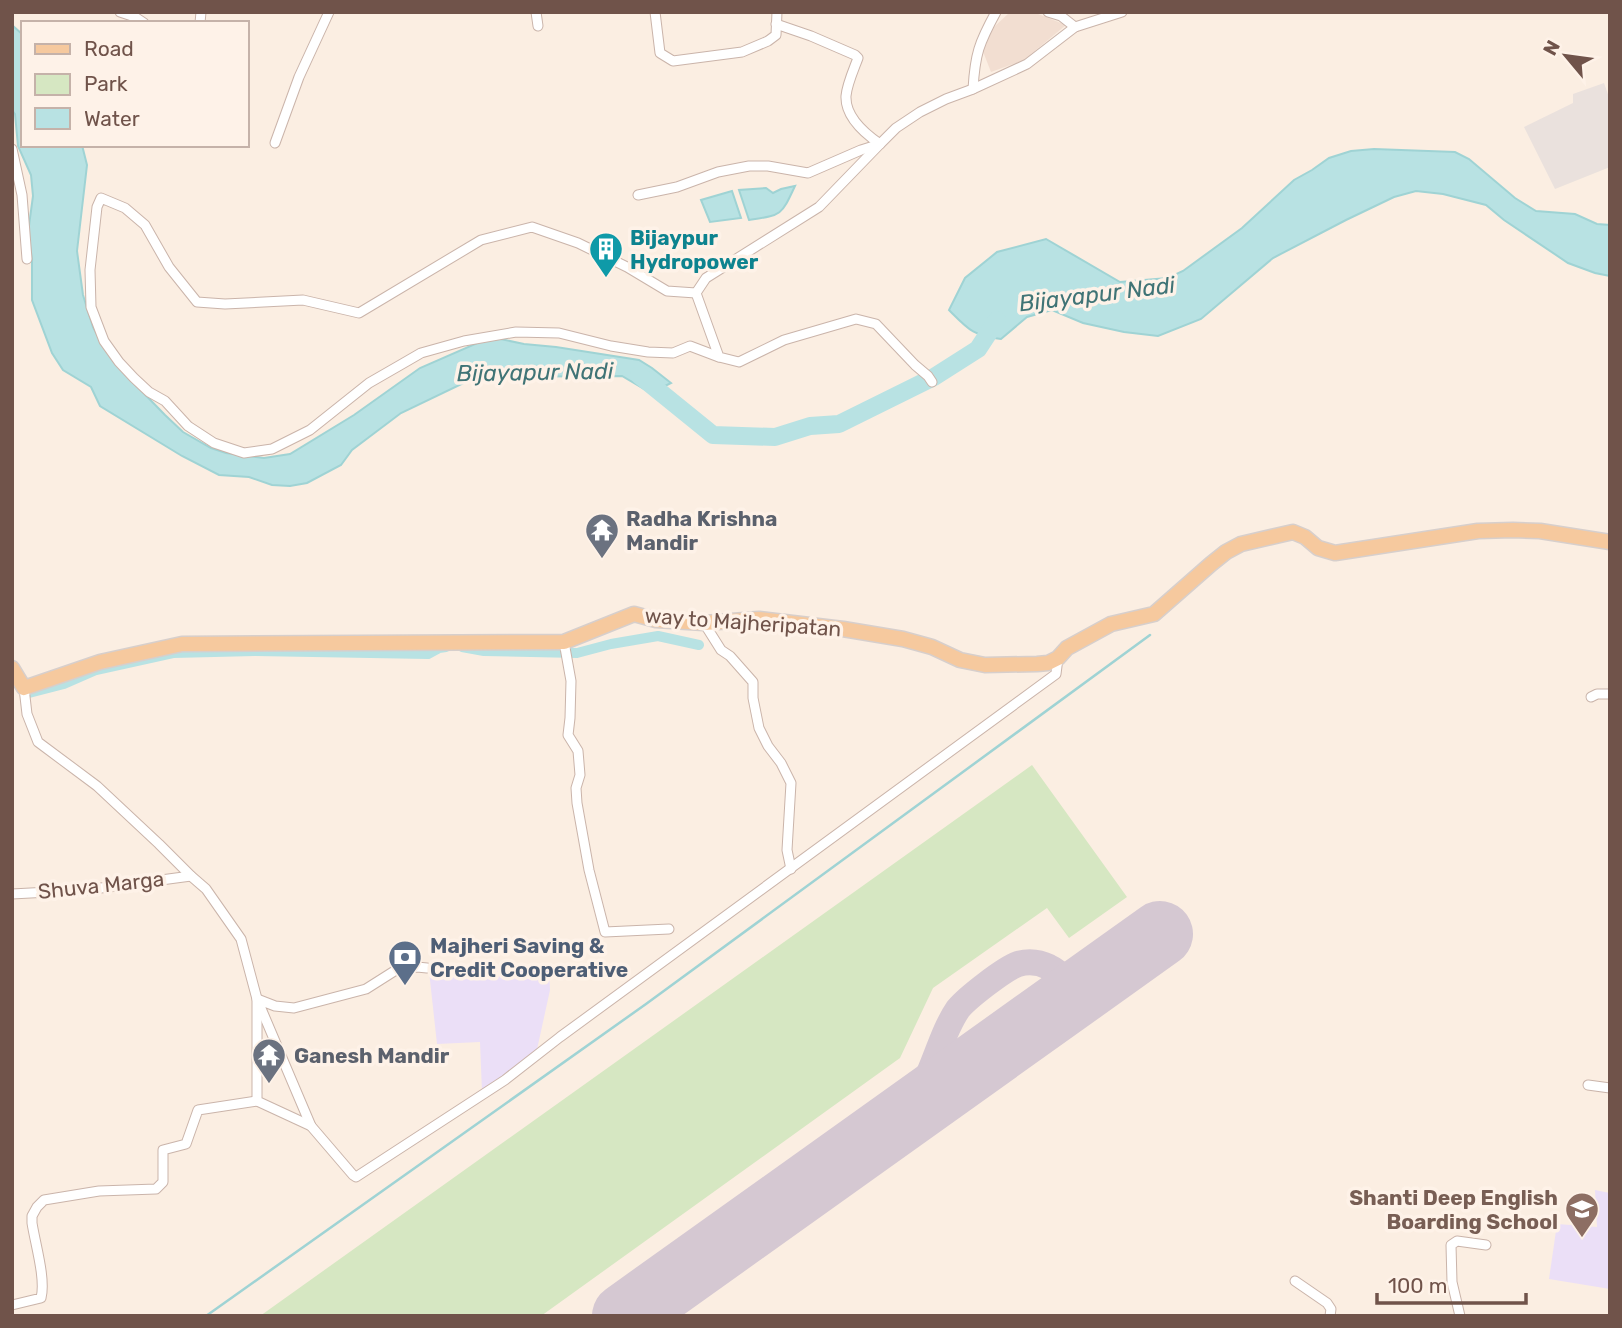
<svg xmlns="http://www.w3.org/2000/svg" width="1622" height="1328" viewBox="0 0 1622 1328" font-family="Rubik,sans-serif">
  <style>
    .residential { fill: #f2ded1 }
    .industrial { fill: #eae1dd }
    .education { fill: #ebdff7 }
    .green { fill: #d6e7c2 }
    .water { fill: #b8e2e3; stroke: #9fd3d4; stroke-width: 2 }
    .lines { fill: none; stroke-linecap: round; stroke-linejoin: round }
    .stream { stroke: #9fd3d4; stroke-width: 2.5 }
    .canal { stroke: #b8e2e3; stroke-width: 10 }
    .river { stroke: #b8e2e3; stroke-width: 18 }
    .taxiway { stroke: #d5c8d2; stroke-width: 26 }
    .runway { stroke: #d5c8d2; stroke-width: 66 }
    .street-casing { stroke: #cab4aa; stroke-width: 11 }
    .primary-casing { stroke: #d7cfcc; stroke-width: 17 }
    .street { stroke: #fff; stroke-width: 9 }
    .primary { stroke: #f6c99e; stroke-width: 14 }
    .labels { text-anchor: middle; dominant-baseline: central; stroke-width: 7; stroke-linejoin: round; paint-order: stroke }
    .culture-label { font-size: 21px; font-weight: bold; fill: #0d838f; stroke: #fef2e8; text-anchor: start }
    .worship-label { font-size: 21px; font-weight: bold; fill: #5b616d; stroke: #fef2e8; text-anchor: start }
    .street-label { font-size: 21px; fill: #70534a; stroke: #fef2e8 }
    .service-label { font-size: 21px; font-weight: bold; fill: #4e5e75; stroke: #fef2e8; text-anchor: start }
    .education-label { font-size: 21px; font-weight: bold; fill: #785e54; stroke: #fef2e8; text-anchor: end }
    .water-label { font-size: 23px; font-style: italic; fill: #407476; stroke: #fef2e8 }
  </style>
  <rect width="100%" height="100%" fill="#fbeee2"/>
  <polygon class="residential" points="1010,12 1033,12 1066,25 1024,60 991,72 982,49 994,27"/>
  <polygon class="industrial" points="1604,83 1610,100 1610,167 1555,189 1524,127 1573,103 1573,94"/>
  <g class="education">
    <polygon points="472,964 501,969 549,971 550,990 536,1054 482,1092 480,1042 437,1044 429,971 447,967"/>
    <polygon points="1595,1190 1610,1193 1610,1289 1549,1279 1557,1224 1597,1227"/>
  </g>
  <polygon class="green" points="1032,765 1127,897 1069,938 1047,908 933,988 900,1058 541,1316 260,1316"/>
  <g class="water">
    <polygon points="12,25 23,35 23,145 82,145 87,165 77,251 83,295 93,327 101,342 129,378 165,415 183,432 211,448 226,453 264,458 290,454 354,415 420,368 491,337 524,344 556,347 639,360 652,368 671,383 651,393 622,376 476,377 401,413 352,450 341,465 307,483 290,486 272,485 249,477 219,475 182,456 100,406 91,387 63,370 52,353 32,300 32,259 28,233 33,196 31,175 18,146 15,114 12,110"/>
    <path d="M 1374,149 L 1455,152 L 1469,159 L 1515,198 L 1536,211 L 1575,214 L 1597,224 L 1610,225 L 1610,276 L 1595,273 L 1568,263 L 1504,220 L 1486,205 L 1443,194 L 1416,191 L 1394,197 L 1346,220 L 1273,258 L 1201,319 L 1158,336 L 1124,332 L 1083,323 L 1052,310 L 1027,317 L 1001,339 C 973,336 968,329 949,310 L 965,278 L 997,252 L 1046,239 L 1120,282 L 1168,278 L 1183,271 L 1242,228 L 1294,180 L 1312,170 L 1329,158 L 1351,151 Z"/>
    <path d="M 795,186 C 781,216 782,215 749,220 L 739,190 L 766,188 L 773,193 L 781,189 Z"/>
    <polygon points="732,191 741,218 710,222 701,200"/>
  </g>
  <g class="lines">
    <polyline class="stream" points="206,1316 646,1004 1150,635"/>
    <g class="canal">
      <polyline points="462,647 484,651 577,653 611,644 658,636 699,645"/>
      <polyline points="29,693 64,684 96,670 173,653 255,651 428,654 439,648 446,647"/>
    </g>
    <polyline class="river" points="639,375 713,435 775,437 810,426 839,424 934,377 978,349 997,320"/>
    <path class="taxiway" d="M 889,1127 C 898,1119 908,1112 915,1101 C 933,1074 940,1035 958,1009 C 967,998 1004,969 1018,964 C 1028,961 1039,962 1049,967 C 1060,972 1069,983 1070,995 C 1072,1013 1063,1032 1046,1038 C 1038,1041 1028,1040 1020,1042 C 1011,1044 1003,1048 995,1052"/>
    <polyline class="runway" points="625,1316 1160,934"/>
    <g class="street-casing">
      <g id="street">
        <polyline points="120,12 135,17 144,23"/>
        <polyline points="536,12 538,26"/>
        <polyline points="655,12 660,53 673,61 742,52 768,41 776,35 777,12"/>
        <polyline points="1048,12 1061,16 1075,27"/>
        <polyline points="200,23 201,12"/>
        <path d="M 776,24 L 811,36 L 855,55 L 858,58 C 854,69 847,84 846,96 C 845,117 864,133 880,144 L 819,207 L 706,278 L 696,293 L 719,357 L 739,362 L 784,340 L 856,319 L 876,324 L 915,365 L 928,376 L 932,382"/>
        <path d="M 973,89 C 975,54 979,43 996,12"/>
        <polyline points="275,143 299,77 329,12"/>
        <polyline points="12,149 22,195 27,259"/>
        <polyline points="638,195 677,187 718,172 749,166 768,166 808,173 861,150 880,144 896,128 920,112 946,99 973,89 1027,64 1075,27 1122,12"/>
        <polyline points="696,293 667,291 627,267 578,243 532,227 481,240 359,313 303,300 225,304 197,302 169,267 145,225 125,208 101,198 97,207 90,270 91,307 104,341 119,362 134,378 149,392 165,401 188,426 214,443 244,453 272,449 310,430 369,383 402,364 421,353 464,341 516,332 559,333 611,346 648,352 673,353 690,346 719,357"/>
        <polyline points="704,623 721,650 730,656 753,682 753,698 759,728 768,746 781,763 791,783 787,850 791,869"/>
        <polyline points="564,642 571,681 570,718 568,735 578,751 580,775 576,788 577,803 589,870 605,932 669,929"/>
        <polyline points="24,688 27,714 38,742 97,786 159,844 191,876 206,889 241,939 257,999 257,1101 311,1126 353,1175 356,1177 505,1080 560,1037 1056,674 1058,658"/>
        <polyline points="1591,697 1597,694 1610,694"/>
        <polyline points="12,894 86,890 191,876"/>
        <polyline points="1588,1085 1610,1088"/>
        <polyline points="311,1126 257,999 275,1006 294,1008 366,989 396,970 417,967 427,968"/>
        <polyline points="1295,1281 1327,1303 1331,1309 1330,1316"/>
        <path d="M 12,1305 L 41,1298 C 46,1279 35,1243 32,1223 L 32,1216 L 37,1207 L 44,1200 L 99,1191 L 156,1189 L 163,1182 L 163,1150 L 186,1144 L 198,1110 L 257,1101"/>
        <polyline points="1460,1316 1452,1282 1451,1245 1457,1241 1486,1245"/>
      </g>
    </g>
    <g class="primary-casing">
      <polyline id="primary" points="12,668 24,688 100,662 182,644 564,642 634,614 656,620 704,623 759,619 843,629 903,639 932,647 960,660 985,665 1037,664 1048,663 1058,658 1067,648 1111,624 1154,614 1211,564 1226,552 1241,544 1293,532 1305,537 1318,548 1335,553 1478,531 1513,530 1540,531 1610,542"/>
    </g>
    <use href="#street" class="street"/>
    <use href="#primary" class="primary"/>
  </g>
  <defs>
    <g id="building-pin" transform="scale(1.75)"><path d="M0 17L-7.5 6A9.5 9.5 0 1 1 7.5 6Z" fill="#0f9aa8" stroke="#fef2e8"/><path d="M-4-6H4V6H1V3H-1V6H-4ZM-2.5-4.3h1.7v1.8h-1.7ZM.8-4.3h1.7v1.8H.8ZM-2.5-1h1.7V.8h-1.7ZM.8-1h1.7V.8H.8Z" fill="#fff"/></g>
    <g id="temple-pin" transform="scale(1.75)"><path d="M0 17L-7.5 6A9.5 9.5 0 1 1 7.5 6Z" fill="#6b7280" stroke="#fef2e8"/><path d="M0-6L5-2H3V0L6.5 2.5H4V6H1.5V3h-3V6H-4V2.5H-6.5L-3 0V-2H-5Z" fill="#fff"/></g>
    <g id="bank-pin" transform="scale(1.75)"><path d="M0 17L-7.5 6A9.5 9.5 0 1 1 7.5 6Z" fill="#5c6f8a" stroke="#fef2e8"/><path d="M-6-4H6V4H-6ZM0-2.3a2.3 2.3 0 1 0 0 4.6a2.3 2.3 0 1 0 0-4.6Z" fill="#fff"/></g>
    <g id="school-pin" transform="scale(1.75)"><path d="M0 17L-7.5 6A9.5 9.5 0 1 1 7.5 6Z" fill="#8d6e63" stroke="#fef2e8"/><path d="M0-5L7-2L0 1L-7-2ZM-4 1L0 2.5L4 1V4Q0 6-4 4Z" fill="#fff"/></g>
  </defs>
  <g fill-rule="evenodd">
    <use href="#building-pin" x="606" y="249"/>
    <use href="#temple-pin" x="602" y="530"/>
    <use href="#bank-pin" x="405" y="957"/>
    <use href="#temple-pin" x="269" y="1055"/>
    <use href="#school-pin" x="1582" y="1209"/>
  </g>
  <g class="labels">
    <g class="culture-label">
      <text x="630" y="237">Bijaypur<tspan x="630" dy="24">Hydropower</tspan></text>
    </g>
    <g class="worship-label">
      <text x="626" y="518">Radha Krishna<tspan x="626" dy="24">Mandir</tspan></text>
      <text x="294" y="1055">Ganesh Mandir</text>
    </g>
    <g class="street-label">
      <text transform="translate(743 622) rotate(4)">way to Majheripatan</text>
      <text transform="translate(101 885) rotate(-6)">Shuva Marga</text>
    </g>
    <g class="service-label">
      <text x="430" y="945">Majheri Saving &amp;<tspan x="430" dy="24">Credit Cooperative</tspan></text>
    </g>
    <g class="education-label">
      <text x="1558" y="1197">Shanti Deep English<tspan x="1558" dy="24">Boarding School</tspan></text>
    </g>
    <g class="water-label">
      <text transform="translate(1097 294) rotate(-7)">Bijayapur Nadi</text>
      <text transform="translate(535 372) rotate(-1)">Bijayapur Nadi</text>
    </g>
  </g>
  <rect width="1622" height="1328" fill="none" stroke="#70534a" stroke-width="28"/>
  <rect x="21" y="21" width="228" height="126" fill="#fef2e8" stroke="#c5b2a9" stroke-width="2"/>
  <rect x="35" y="44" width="35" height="10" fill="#f6c99e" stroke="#c5b2a9" stroke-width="2"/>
  <text x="84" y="56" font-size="21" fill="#70534a">Road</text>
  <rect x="35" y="74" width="35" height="21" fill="#d6e7c2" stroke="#c5b2a9" stroke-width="2"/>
  <text x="84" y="91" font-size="21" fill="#70534a">Park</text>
  <rect x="35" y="108" width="35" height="21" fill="#b8e2e3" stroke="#c5b2a9" stroke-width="2"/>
  <text x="84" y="126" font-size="21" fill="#70534a">Water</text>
  <g transform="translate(1566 56) rotate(299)" stroke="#fef2e8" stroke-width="5" paint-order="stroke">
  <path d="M0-5L12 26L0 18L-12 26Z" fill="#70534a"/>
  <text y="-10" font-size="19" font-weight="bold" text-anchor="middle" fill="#70534a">N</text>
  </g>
  <path d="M1377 1293v10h149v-10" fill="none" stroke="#70534a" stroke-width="3.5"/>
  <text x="1388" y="1293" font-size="21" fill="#70534a" stroke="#fef2e8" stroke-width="5" paint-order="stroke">100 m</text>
</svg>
